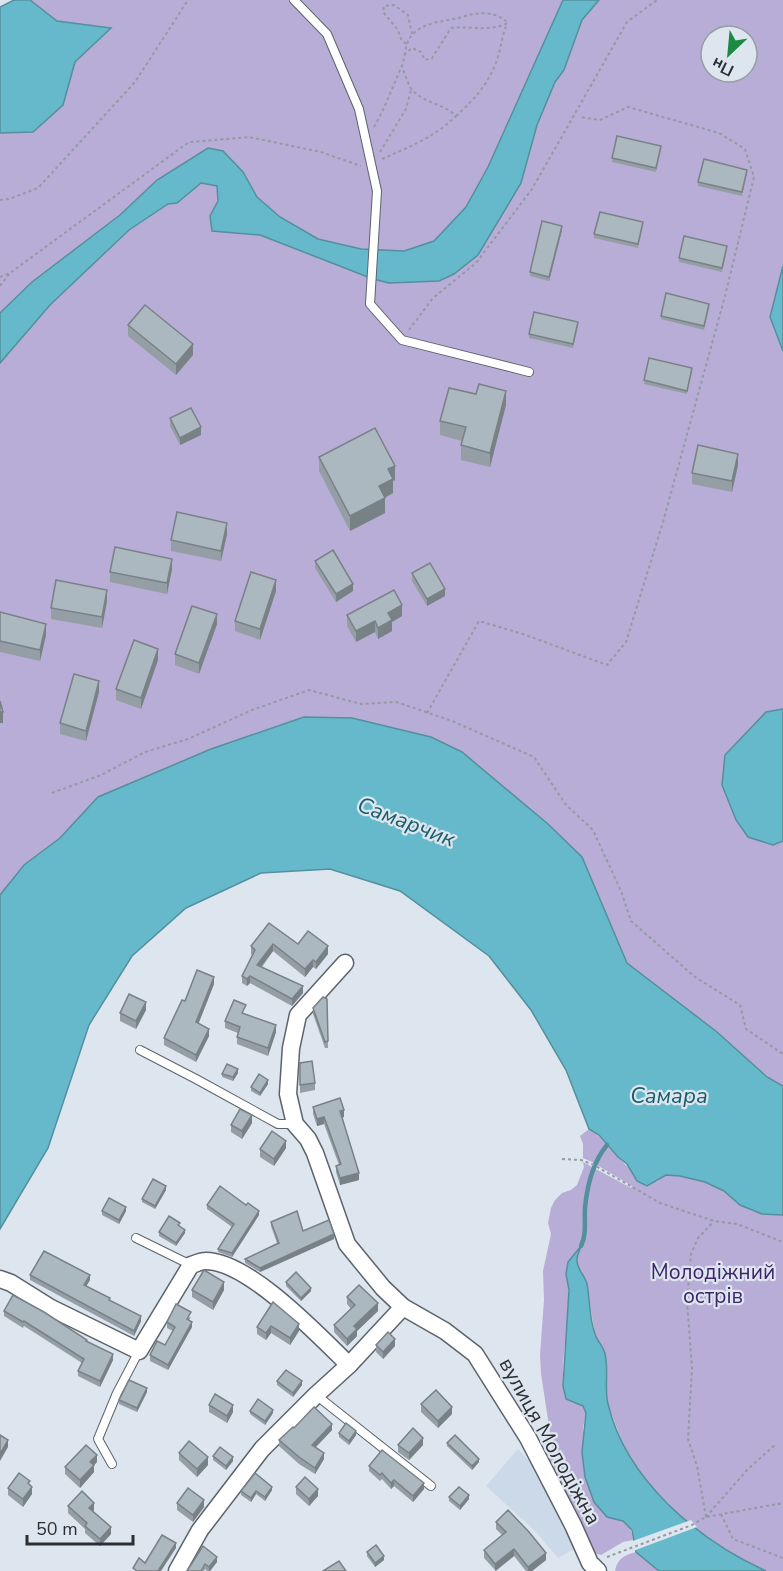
<svg xmlns="http://www.w3.org/2000/svg" width="783" height="1571" viewBox="0 0 783 1571" font-family="'Nunito Sans',sans-serif">
  <style>
    .built { fill: #ccd9e9 }
    .green { fill: #b8add6; fill-rule: evenodd }
    .water { fill: #66b9cb; stroke: #548f9d; stroke-width: 1.5 }
    .pier { fill: #dde5ef }
    .lines { fill: none; stroke-linecap: round; stroke-linejoin: round }
    .stream { stroke: #548f9d; stroke-width: 4.5 }
    .service-casing { stroke: #5c636b; stroke-width: 10 }
    .minor-casing { stroke: #5c636b; stroke-width: 19 }
    .path { stroke: #949aa1; stroke-width: 2; stroke-dasharray: 3 3; stroke-linecap: butt }
    .service { stroke: #fff; stroke-width: 8 }
    .minor { stroke: #fff; stroke-width: 16 }
    .wall { fill: #949ea4 }
    .shaded-wall { fill: #788186 }
    .building { fill: #acb8bf; stroke: #788186; stroke-width: 1.5 }
    .labels { text-anchor: middle; dominant-baseline: central; stroke-width: 4.5; stroke-linejoin: round; paint-order: stroke }
    .park-label { font-size: 21px; fill: #3f2469; stroke: #dde5ef }
    .street-label { font-size: 21px; fill: #2b2e32; stroke: #dde5ef }
    .water-label { font-size: 22px; font-style: italic; fill: #175d69; stroke: #dde5ef }
  </style>
  <rect width="100%" height="100%" fill="#dde5ef"/>
  <polygon class="built" points="518,1449 536,1468 578,1547 558,1558 535,1531 486,1486"/>
  <g class="green">
    <polygon points="30,0 563,0 488,167 466,207 434,241 404,251 361,249 318,239 280,217 257,197 243,172 157,180 120,215 32,282 0,313 0,133 33,132 63,105 74,62 110,28 57,21"/>
    <path d="M 599,0 L 783,0 L 783,709 L 766,712 L 725,755 L 722,785 L 773,845 L 783,841 L 783,1086 L 767,1077 L 717,1032 L 627,963 L 607,917 L 463,752 L 431,737 L 352,718 L 211,749 L 98,797 L 60,838 L 24,865 L 0,895 L 0,363 L 50,305 L 129,230 L 168,204 L 177,203 L 201,183 L 217,186 L 218,201 L 210,216 L 213,231 L 260,235 L 373,279 L 389,283 L 521,183 L 537,125 L 555,82 L 564,70 L 582,20 ZM 711,36 L 747,36 L 747,72 L 711,72 Z"/>
    <path d="M 589,1129 C 601,1136 607,1146 616,1155 C 625,1165 632,1169 637,1181 L 656,1182 L 666,1175 L 680,1175 L 705,1182 L 724,1191 L 740,1205 L 762,1214 L 783,1215 L 783,1571 L 766,1571 L 746,1562 L 707,1538 L 696,1530 L 643,1478 L 623,1444 L 608,1405 L 605,1380 L 605,1353 L 595,1334 L 586,1282 L 579,1271 L 577,1260 L 580,1248 L 566,1274 C 575,1316 556,1360 566,1399 L 583,1406 L 586,1413 L 583,1428 L 607,1517 C 623,1521 631,1522 633,1540 L 623,1542 L 601,1555 L 591,1552 L 540,1457 L 553,1452 L 541,1374 L 540,1355 L 544,1300 L 543,1271 L 551,1234 L 548,1223 L 551,1208 L 555,1200 L 562,1193 L 571,1190 L 577,1185 L 584,1167 L 583,1162 L 631,1188 L 632,1186 L 592,1162 L 583,1158 L 583,1144 L 580,1136 Z"/>
    <path d="M 636,1552 L 659,1571 L 615,1571 C 617,1559 624,1555 636,1552 Z"/>
  </g>
  <g class="water">
    <polygon points="14,0 30,0 57,21 111,28 75,62 63,105 33,132 0,133 0,7"/>
    <polygon points="563,0 599,0 582,20 564,70 555,82 537,125 521,183 478,255 454,274 439,281 389,283 373,279 260,235 212,231 210,216 218,201 217,186 201,183 177,203 168,204 129,230 50,305 0,363 0,313 32,282 120,215 157,180 208,148 223,151 243,172 257,197 280,217 318,239 361,249 404,251 434,241 466,207 488,167"/>
    <polygon points="783,266 783,351 770,317"/>
    <polygon points="783,709 783,841 773,845 748,837 736,820 722,785 725,755 766,712"/>
    <polygon points="304,717 352,718 431,737 462,752 548,824 582,857 627,963 717,1032 767,1077 783,1086 783,1215 762,1214 740,1205 724,1191 705,1182 680,1176 666,1175 647,1186 637,1181 627,1164 618,1157 599,1135 589,1129 566,1070 531,1010 489,956 400,891 330,869 261,873 186,908 132,956 89,1025 48,1148 0,1229 0,895 24,865 60,838 98,797 211,749"/>
    <path d="M 581,1246 C 580,1250 577,1255 577,1259 C 576,1269 585,1275 587,1284 C 590,1300 589,1318 595,1334 C 597,1341 604,1347 605,1354 C 609,1370 604,1388 608,1404 C 626,1480 698,1540 766,1571 L 659,1571 L 636,1552 L 632,1530 L 623,1521 L 607,1517 L 594,1502 L 585,1477 L 582,1452 L 586,1413 L 583,1406 L 566,1399 L 563,1386 L 569,1290 L 566,1274 L 568,1262 Z"/>
  </g>
  <polygon class="pier" points="691,1520 697,1527 633,1551 630,1542"/>
  <g class="lines">
    <path class="stream" d="M 581,1246 C 587,1234 584,1221 585,1208 C 587,1186 593,1162 607,1145"/>
    <g class="service-casing">
      <g id="service">
        <polyline points="294,0 327,34 359,109 377,191 370,304 402,340 529,372"/>
        <polyline points="140,1050 196,1079 278,1124 295,1124"/>
        <polyline points="136,1238 191,1265"/>
        <polyline points="316,1395 431,1486"/>
        <polyline points="112,1464 98,1439 117,1393 139,1351"/>
      </g>
    </g>
    <g class="minor-casing">
      <g id="minor">
        <polyline points="345,963 298,1015 291,1048 288,1094 295,1124 308,1139 315,1153 347,1244 383,1288 403,1307 445,1331 475,1354 528,1438 573,1525 590,1563 598,1571"/>
        <path d="M 0,1279 L 11,1283 L 51,1308 L 139,1351 L 191,1265 C 195,1264 201,1261 205,1261 C 248,1260 320,1337 349,1365"/>
        <polyline points="177,1571 200,1530 262,1449 316,1395 349,1365 403,1307"/>
      </g>
    </g>
    <g class="path">
      <polyline points="406,44 401,39 398,30 383,12 384,6 394,5 408,15 412,34"/>
      <path d="M 456,116 C 474,100 489,83 497,60 C 501,48 502,35 507,24"/>
      <path d="M 374,127 C 385,108 392,88 401,68 C 406,58 404,42 413,34 C 427,20 448,22 465,16 C 480,12 496,11 508,23 C 489,32 471,26 451,28 L 432,58 L 425,60 L 421,52 L 412,48 L 405,54"/>
      <polyline points="380,152 406,109 411,90"/>
      <path d="M 382,159 C 409,147 435,137 456,116 C 444,104 425,103 413,91 C 408,86 406,75 402,68"/>
      <polyline points="0,200 9,199 38,188 135,82 188,0"/>
      <polyline points="0,277 10,273 189,142 249,137 321,152 361,166"/>
      <polyline points="0,286 10,273"/>
      <polyline points="409,330 433,298 476,263 532,189 627,22 657,0"/>
      <polyline points="427,713 479,621 523,634 607,665 626,642 663,522 725,296 754,177 745,149 719,133 628,107 600,120 580,117"/>
      <polyline points="52,793 101,775 145,752 188,739 252,710 309,690 361,704 396,702 452,721 534,757 566,805 593,830 621,891 631,921 695,977 740,1005 746,1029 783,1054"/>
      <polyline points="562,1159 581,1160 594,1165 660,1203 714,1221 737,1224 783,1242"/>
      <polyline points="721,1514 733,1539 783,1558"/>
      <polyline points="706,1517 697,1466 688,1439 692,1368 687,1301 691,1254 698,1238 714,1221"/>
      <polyline points="706,1517 747,1470 776,1444"/>
      <polyline points="607,1557 692,1525 706,1517 783,1503"/>
    </g>
    <use href="#service" class="service"/>
    <use href="#minor" class="minor"/>
  </g>
  <g class="wall">
    <polygon points="661,150 656,172 612,162 612,158"/>
    <polygon points="747,173 742,196 698,186 698,182"/>
    <polygon points="643,225 638,248 594,238 594,234"/>
    <polygon points="562,230 549,281 530,276 530,272"/>
    <polygon points="727,250 722,272 679,262 679,258"/>
    <polygon points="709,307 704,330 661,319 661,316"/>
    <polygon points="128,325 193,355 176,375 128,336"/>
    <polygon points="578,326 573,348 529,338 529,334"/>
    <polygon points="692,372 687,394 644,384 644,380"/>
    <polygon points="506,405 490,467 461,460 461,445 462,441 440,435 440,421"/>
    <polygon points="170,418 201,435 180,445 170,426"/>
    <polygon points="319,457 395,480 393,481 393,493 384,498 385,513 350,531 319,471"/>
    <polygon points="738,465 732,492 692,484 692,473"/>
    <polygon points="227,534 221,561 171,551 171,540"/>
    <polygon points="315,561 353,591 336,602 315,568"/>
    <polygon points="172,569 167,594 110,582 110,572"/>
    <polygon points="412,573 445,596 427,606 412,581"/>
    <polygon points="276,591 260,640 235,631 235,621"/>
    <polygon points="107,601 102,628 51,619 51,608"/>
    <polygon points="0,612 46,635 40,661 0,652"/>
    <polygon points="347,615 402,616 392,622 392,631 378,639 375,632 356,642 347,626"/>
    <polygon points="217,624 199,674 175,665 175,654"/>
    <polygon points="158,660 141,709 116,700 116,689"/>
    <polygon points="99,692 86,741 60,734 60,723"/>
    <polygon points="269,923 298,944 328,954 316,969 313,967 305,977 273,951 262,967 303,993 292,1006 250,983 247,986 242,983 242,976 252,955 251,954 251,946"/>
    <polygon points="214,984 198,1024 209,1036 196,1062 164,1045 164,1038 185,1001"/>
    <polygon points="327,999 328,1048 325,1048 313,1014 313,1008"/>
    <polygon points="146,1010 136,1029 120,1021 120,1013"/>
    <polygon points="246,1013 245,1014 276,1032 268,1056 237,1044 237,1037 238,1033 225,1028 225,1021"/>
    <polygon points="300,1063 315,1083 315,1090 300,1093"/>
    <polygon points="238,1073 233,1081 222,1077 222,1074"/>
    <polygon points="268,1084 260,1096 251,1091 251,1087"/>
    <polygon points="313,1107 344,1117 341,1118 359,1180 340,1185 336,1172 336,1166 339,1165 324,1124 317,1126 313,1114"/>
    <polygon points="252,1123 242,1139 231,1132 231,1125"/>
    <polygon points="286,1148 274,1166 260,1157 260,1149"/>
    <polygon points="166,1190 155,1209 142,1202 142,1199"/>
    <polygon points="207,1205 259,1215 232,1257 218,1252 218,1249 232,1227 207,1209"/>
    <polygon points="102,1211 126,1211 119,1224 102,1215"/>
    <polygon points="271,1222 303,1231 334,1239 260,1272 245,1263 245,1259 277,1243 271,1226"/>
    <polygon points="180,1226 185,1233 176,1246 159,1236 159,1232"/>
    <polygon points="30,1275 90,1280 86,1286 141,1321 134,1336 30,1280"/>
    <polygon points="286,1282 311,1291 301,1301 286,1286"/>
    <polygon points="192,1290 224,1290 213,1310 192,1297"/>
    <polygon points="347,1297 378,1311 357,1331 357,1336 347,1346 334,1332 334,1325 351,1309 347,1304"/>
    <polygon points="273,1302 299,1331 290,1345 271,1333 266,1340 257,1334 257,1327"/>
    <polygon points="4,1311 87,1342 113,1360 100,1387 78,1376 78,1371 82,1363 24,1326 23,1328 4,1316"/>
    <polygon points="191,1317 189,1320 192,1327 168,1370 150,1361 150,1355 165,1345 173,1331 167,1328 167,1322"/>
    <polygon points="376,1345 395,1346 383,1359 376,1352"/>
    <polygon points="277,1381 302,1385 293,1397 277,1385"/>
    <polygon points="147,1392 137,1412 119,1404 119,1400"/>
    <polygon points="421,1404 452,1414 438,1428 421,1412"/>
    <polygon points="209,1405 233,1412 227,1423 209,1412"/>
    <polygon points="250,1411 273,1413 265,1425 250,1414"/>
    <polygon points="294,1428 332,1430 316,1447 324,1459 315,1474 299,1464 279,1446 279,1440"/>
    <polygon points="339,1433 356,1435 349,1445 339,1437"/>
    <polygon points="447,1443 479,1462 472,1470 447,1446"/>
    <polygon points="398,1445 423,1445 409,1460 398,1452"/>
    <polygon points="179,1453 208,1465 197,1477 179,1460"/>
    <polygon points="213,1456 233,1461 226,1470 213,1460"/>
    <polygon points="97,1462 94,1465 94,1472 80,1488 65,1474 65,1467"/>
    <polygon points="369,1466 424,1489 413,1502 394,1486 391,1489 382,1479 380,1481 369,1471"/>
    <polygon points="30,1484 32,1494 23,1507 8,1495 8,1488"/>
    <polygon points="296,1487 318,1496 309,1506 296,1494"/>
    <polygon points="272,1490 265,1501 256,1494 251,1502 241,1495 241,1491"/>
    <polygon points="449,1497 469,1499 460,1510 449,1501"/>
    <polygon points="177,1503 204,1507 193,1522 177,1510"/>
    <polygon points="68,1506 94,1510 93,1511 111,1534 100,1546 85,1533 85,1529 68,1513"/>
    <polygon points="496,1522 546,1560 532,1571 526,1571 514,1556 496,1571 484,1558 484,1550 502,1535 496,1529"/>
    <polygon points="203,1546 217,1562 210,1571 207,1571 205,1569 204,1571 187,1571"/>
    <polygon points="367,1552 384,1560 375,1567 367,1556"/>
  </g>
  <g class="shaded-wall">
    <polygon points="562,226 562,230 549,281 549,277"/>
    <polygon points="193,344 193,355 176,375 176,364"/>
    <polygon points="506,391 506,405 490,467 490,453"/>
    <polygon points="201,427 201,435 180,445 180,438"/>
    <polygon points="738,454 738,465 732,492 732,481"/>
    <polygon points="395,466 395,480 393,481 393,493 379,501 379,486 388,469"/>
    <polygon points="385,498 385,513 350,531 350,516"/>
    <polygon points="227,523 227,534 221,561 221,551"/>
    <polygon points="172,559 172,569 167,594 167,583"/>
    <polygon points="276,580 276,591 260,640 260,629"/>
    <polygon points="353,584 353,591 336,602 336,594"/>
    <polygon points="445,589 445,596 427,606 427,599"/>
    <polygon points="107,590 107,601 102,628 102,617"/>
    <polygon points="402,605 402,616 392,622 392,631 378,639 378,628 388,613"/>
    <polygon points="217,614 217,624 199,674 199,663"/>
    <polygon points="375,621 375,632 356,642 356,631"/>
    <polygon points="46,624 46,635 40,661 40,650"/>
    <polygon points="158,649 158,660 141,709 141,698"/>
    <polygon points="99,681 99,692 86,741 86,731"/>
    <rect x="0" y="712" width="3" height="11"/>
    <polygon points="273,944 273,951 257,972 257,965"/>
    <polygon points="328,946 328,954 316,969 316,962"/>
    <polygon points="313,960 313,967 305,977 305,969"/>
    <polygon points="250,976 250,983 247,986 247,979"/>
    <polygon points="214,977 214,984 196,1030 196,1022"/>
    <polygon points="303,986 303,993 292,1006 292,999"/>
    <polygon points="146,1002 146,1010 136,1029 136,1021"/>
    <polygon points="276,1025 276,1032 268,1056 268,1048"/>
    <polygon points="209,1029 209,1036 196,1062 196,1055"/>
    <polygon points="238,1069 238,1073 233,1081 233,1077"/>
    <polygon points="268,1080 268,1084 260,1096 260,1093"/>
    <polygon points="344,1110 344,1117 340,1118 340,1111"/>
    <polygon points="252,1115 252,1123 242,1139 242,1131"/>
    <polygon points="324,1117 324,1124 317,1126 317,1119"/>
    <polygon points="286,1141 286,1148 274,1166 274,1159"/>
    <polygon points="359,1173 359,1180 340,1185 340,1178"/>
    <polygon points="166,1186 166,1190 155,1209 155,1206"/>
    <polygon points="126,1207 126,1211 119,1224 119,1220"/>
    <polygon points="259,1211 259,1215 232,1257 232,1253"/>
    <polygon points="185,1230 185,1233 176,1246 176,1243"/>
    <polygon points="334,1234 334,1239 260,1272 260,1268"/>
    <polygon points="90,1275 90,1280 84,1290 84,1285"/>
    <polygon points="224,1282 224,1290 213,1310 213,1302"/>
    <polygon points="311,1288 311,1291 301,1301 301,1298"/>
    <polygon points="378,1303 378,1311 357,1331 357,1336 347,1346 347,1339 354,1326"/>
    <polygon points="141,1316 141,1321 134,1336 134,1331"/>
    <polygon points="192,1322 192,1327 168,1370 168,1365"/>
    <polygon points="299,1324 299,1331 290,1345 290,1338"/>
    <polygon points="271,1326 271,1333 266,1340 266,1333"/>
    <polygon points="395,1339 395,1346 383,1359 383,1352"/>
    <polygon points="113,1354 113,1360 100,1387 100,1381"/>
    <polygon points="302,1381 302,1385 293,1397 293,1393"/>
    <polygon points="147,1388 147,1392 137,1412 137,1408"/>
    <polygon points="233,1405 233,1412 227,1423 227,1416"/>
    <polygon points="452,1407 452,1414 438,1428 438,1421"/>
    <polygon points="273,1410 273,1413 265,1425 265,1421"/>
    <polygon points="332,1424 332,1430 312,1451 312,1445"/>
    <polygon points="356,1431 356,1435 349,1445 349,1441"/>
    <polygon points="423,1438 423,1445 409,1460 409,1453"/>
    <polygon points="8,1440 8,1447 0,1461 0,1454"/>
    <polygon points="324,1453 324,1459 315,1474 315,1468"/>
    <polygon points="97,1455 97,1462 90,1469 90,1462"/>
    <polygon points="208,1457 208,1465 197,1477 197,1469"/>
    <polygon points="233,1457 233,1461 226,1470 226,1466"/>
    <polygon points="479,1459 479,1462 472,1470 472,1466"/>
    <polygon points="94,1465 94,1472 80,1488 80,1480"/>
    <polygon points="394,1480 394,1486 391,1489 391,1483"/>
    <polygon points="424,1483 424,1489 413,1502 413,1496"/>
    <polygon points="32,1487 32,1494 23,1507 23,1499"/>
    <polygon points="272,1487 272,1490 265,1501 265,1497"/>
    <polygon points="318,1489 318,1496 309,1506 309,1499"/>
    <polygon points="256,1491 256,1494 251,1502 251,1498"/>
    <polygon points="469,1495 469,1499 460,1510 460,1506"/>
    <polygon points="204,1500 204,1507 193,1522 193,1515"/>
    <polygon points="94,1503 94,1510 89,1515 89,1508"/>
    <polygon points="111,1527 111,1534 100,1546 100,1539"/>
    <polygon points="176,1543 176,1548 161,1571 158,1571"/>
    <polygon points="514,1549 514,1556 495,1571 495,1564"/>
    <polygon points="546,1553 546,1560 532,1571 528,1571 528,1567"/>
    <polygon points="384,1556 384,1560 375,1567 375,1563"/>
    <polygon points="217,1557 217,1562 210,1571 209,1571 209,1567"/>
  </g>
  <g class="building">
    <polygon points="617,136 661,146 656,168 612,158"/>
    <polygon points="704,159 747,170 742,192 698,182"/>
    <polygon points="600,212 643,222 638,244 594,234"/>
    <polygon points="542,221 562,226 549,277 530,272"/>
    <polygon points="684,236 727,246 722,268 679,258"/>
    <polygon points="666,293 709,304 704,326 661,316"/>
    <polygon points="145,305 193,344 176,364 128,325"/>
    <polygon points="534,312 578,322 573,344 529,334"/>
    <polygon points="649,358 692,368 687,391 644,380"/>
    <polygon points="479,384 506,391 490,453 461,445 466,427 440,421 449,388 476,394"/>
    <polygon points="191,408 201,427 180,438 170,418"/>
    <polygon points="375,428 395,466 388,469 393,479 379,486 385,498 350,516 319,457"/>
    <polygon points="698,445 738,454 732,481 692,473"/>
    <polygon points="177,512 227,523 221,551 171,540"/>
    <polygon points="115,547 172,559 167,583 110,572"/>
    <polygon points="333,550 353,584 336,594 315,561"/>
    <polygon points="430,563 445,589 427,599 412,573"/>
    <polygon points="251,572 276,580 260,629 235,621"/>
    <polygon points="56,580 107,590 102,617 51,608"/>
    <polygon points="394,590 402,605 388,613 392,620 378,628 375,621 356,631 347,615"/>
    <polygon points="192,606 217,614 199,663 175,654"/>
    <polygon points="0,612 46,624 40,650 0,641"/>
    <polygon points="134,640 158,649 141,698 116,689"/>
    <polygon points="74,674 99,681 86,731 60,723"/>
    <polygon points="0,701 3,712 0,712"/>
    <polygon points="269,923 298,944 308,931 328,946 316,962 313,960 305,969 273,944 257,965 303,986 292,999 250,976 247,979 242,976 255,950 251,946"/>
    <polygon points="197,970 214,977 196,1022 209,1029 196,1055 164,1038 182,1000 185,1001"/>
    <polygon points="129,994 146,1002 136,1021 120,1013"/>
    <polygon points="323,997 327,999 328,1041 325,1042 313,1008"/>
    <polygon points="234,1000 246,1005 242,1013 276,1025 268,1048 237,1037 240,1027 225,1021"/>
    <polygon points="312,1061 315,1083 300,1085 300,1063"/>
    <polygon points="227,1064 238,1069 233,1077 222,1074"/>
    <polygon points="259,1074 268,1080 260,1093 251,1087"/>
    <polygon points="340,1098 344,1110 340,1111 359,1173 340,1178 336,1166 341,1164 324,1117 317,1119 313,1107"/>
    <polygon points="240,1109 252,1115 242,1131 231,1125"/>
    <polygon points="272,1131 286,1141 274,1159 260,1149"/>
    <polygon points="153,1179 166,1186 155,1206 142,1199"/>
    <polygon points="220,1186 246,1205 248,1203 259,1211 232,1253 218,1249 234,1224 207,1205"/>
    <polygon points="109,1198 126,1207 119,1220 102,1211"/>
    <polygon points="297,1211 303,1231 329,1220 334,1234 260,1268 245,1259 279,1243 271,1222"/>
    <polygon points="169,1216 180,1223 178,1225 185,1230 176,1243 159,1232"/>
    <polygon points="44,1251 90,1275 84,1285 110,1298 109,1300 141,1316 134,1331 30,1275"/>
    <polygon points="204,1270 224,1282 213,1302 192,1290"/>
    <polygon points="296,1272 311,1288 301,1298 286,1282"/>
    <polygon points="359,1285 378,1303 354,1326 357,1329 347,1339 334,1325 355,1305 347,1297"/>
    <polygon points="13,1295 44,1312 87,1340 86,1341 113,1354 100,1381 78,1371 84,1359 24,1321 23,1322 4,1311"/>
    <polygon points="273,1302 299,1324 290,1338 271,1326 266,1333 257,1327"/>
    <polygon points="176,1304 191,1312 187,1319 192,1322 168,1365 150,1355 157,1341 165,1345 175,1327 167,1322"/>
    <polygon points="388,1332 395,1339 383,1352 376,1345"/>
    <polygon points="286,1370 302,1381 293,1393 277,1381"/>
    <polygon points="129,1380 147,1388 137,1408 119,1400"/>
    <polygon points="436,1390 452,1407 438,1421 421,1404"/>
    <polygon points="215,1394 233,1405 227,1416 209,1405"/>
    <polygon points="258,1399 273,1410 265,1421 250,1411"/>
    <polygon points="314,1407 332,1424 312,1445 324,1453 315,1468 299,1457 279,1440 293,1427 294,1428"/>
    <polygon points="346,1423 356,1431 349,1441 339,1433"/>
    <polygon points="413,1428 423,1438 409,1453 398,1445"/>
    <polygon points="0,1435 8,1440 0,1454"/>
    <polygon points="455,1435 479,1459 472,1466 447,1443"/>
    <polygon points="189,1441 208,1457 197,1469 179,1453"/>
    <polygon points="86,1445 97,1455 90,1462 94,1465 80,1480 65,1467"/>
    <polygon points="220,1447 233,1457 226,1466 213,1456"/>
    <polygon points="382,1450 424,1483 413,1496 394,1480 391,1483 382,1473 380,1475 369,1466"/>
    <polygon points="19,1473 30,1481 28,1483 32,1487 23,1499 8,1488"/>
    <polygon points="255,1473 272,1487 265,1497 256,1491 251,1498 241,1491"/>
    <polygon points="305,1477 318,1489 309,1499 296,1487"/>
    <polygon points="459,1487 469,1495 460,1506 449,1497"/>
    <polygon points="188,1488 204,1500 193,1515 177,1503"/>
    <polygon points="82,1491 94,1503 89,1508 111,1527 100,1539 85,1526 87,1523 68,1506"/>
    <polygon points="508,1510 529,1532 546,1553 528,1567 514,1549 495,1564 484,1550 506,1532 496,1522"/>
    <polygon points="162,1535 176,1543 158,1571 137,1571 133,1568 139,1558 145,1563"/>
    <polygon points="376,1545 384,1556 375,1563 367,1552"/>
    <polygon points="203,1546 217,1557 209,1567 205,1564 201,1571 187,1571"/>
    <polygon points="339,1561 346,1571 323,1571"/>
  </g>
  <g class="labels">
    <g class="park-label">
      <text x="713" y="1272">Молодіжний<tspan x="713" dy="24">острів</tspan></text>
    </g>
    <g class="street-label">
      <text transform="translate(550 1441) rotate(61)">вулиця Молодіжна</text>
    </g>
    <g class="water-label">
      <text transform="translate(406 822) rotate(21)">Самарчик</text>
      <text x="669" y="1096">Самара</text>
    </g>
  </g>
  <g transform="translate(729 54) rotate(206)"><circle r="28" fill="#dde5ef" stroke="#969ca3" stroke-width="1.5"/>
  <path d="M0-4.5L10 22L0 15L-10 22Z" fill="#1b8a42"/>
  <text y="-9" font-size="16" font-weight="bold" text-anchor="middle" fill="#2b2e32">Пн</text>
  </g>
  <path d="M27 1535v9h106v-9" fill="none" stroke="#2b2e32" stroke-width="3"/>
  <text x="36" y="1535" font-size="18" fill="#2b2e32" stroke="#dde5ef" stroke-width="4.5" paint-order="stroke">50 m</text>
</svg>
